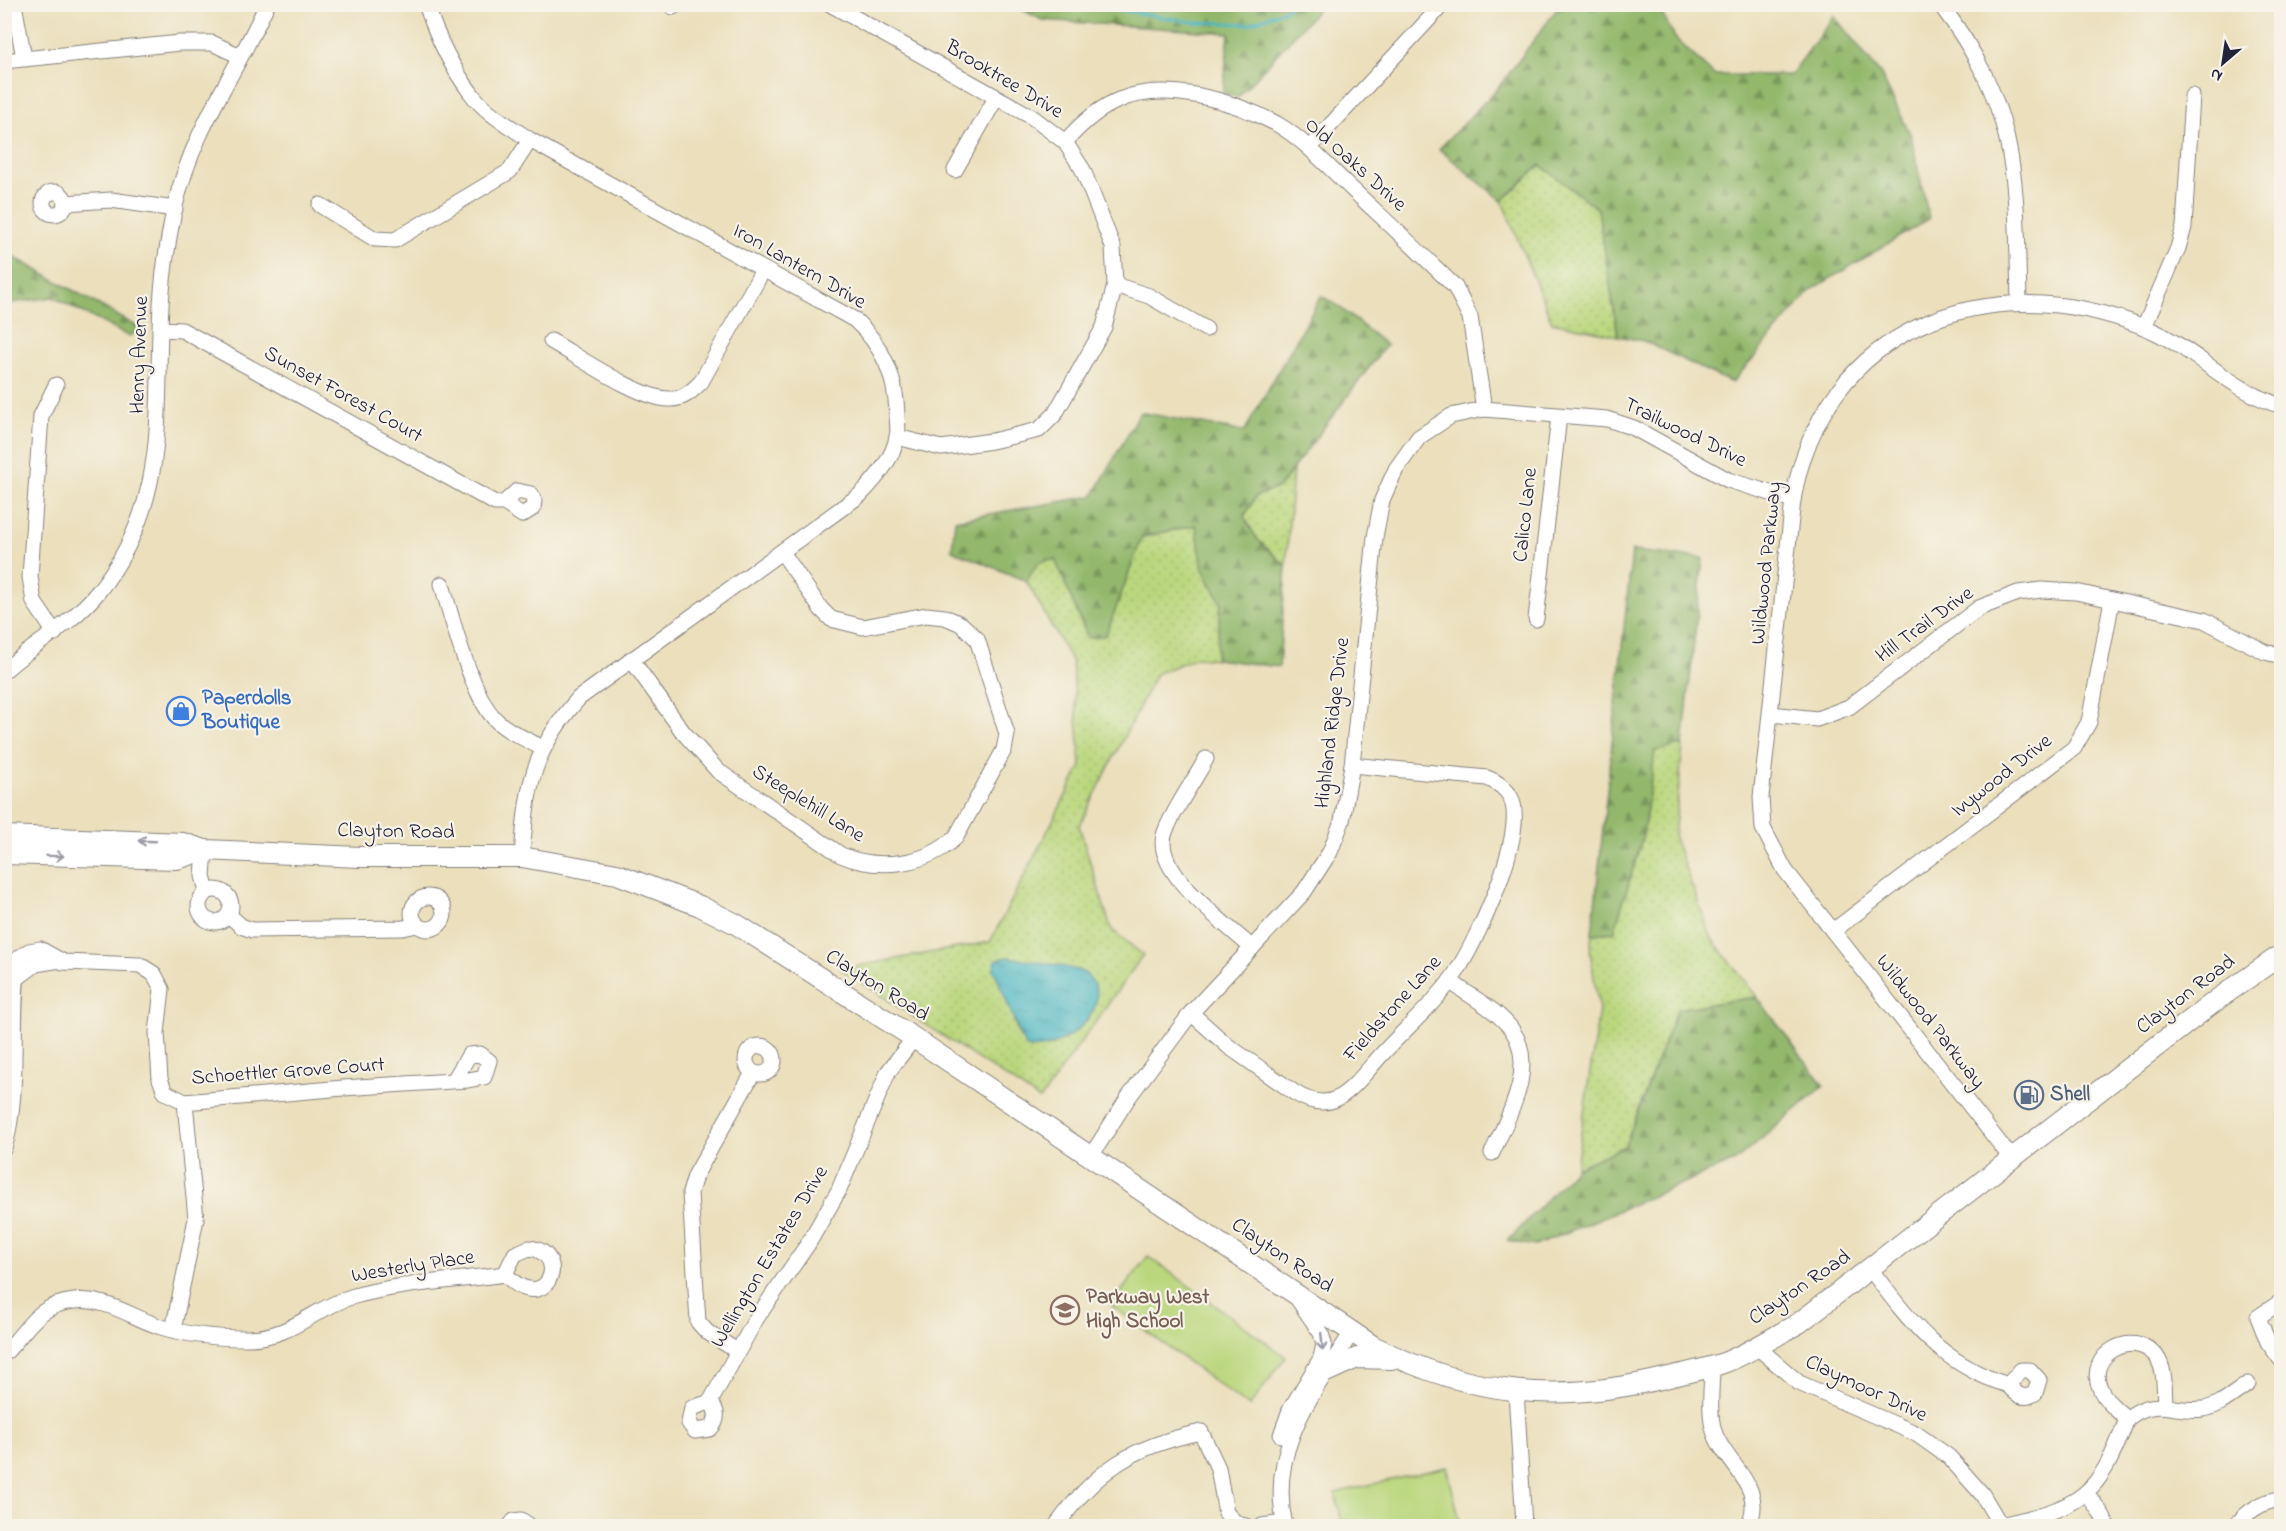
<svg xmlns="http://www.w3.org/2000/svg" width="2286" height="1531" viewBox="0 0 2286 1531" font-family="'Indie Flower',sans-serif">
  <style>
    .grass { fill: url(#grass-dots); stroke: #6e7c5c; stroke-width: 1.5; fill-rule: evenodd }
    .forest { fill: url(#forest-firs); stroke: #5a6d54; stroke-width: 1.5 }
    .park { fill: #bad77d; stroke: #6e7c5c; stroke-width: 1.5 }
    .water { fill: url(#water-ripples); stroke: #346c7e; stroke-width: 1.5 }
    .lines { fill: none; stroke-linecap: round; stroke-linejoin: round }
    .stream { stroke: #47b5c1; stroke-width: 3 }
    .minor-casing { stroke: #86807c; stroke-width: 17 }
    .major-casing { stroke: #86807c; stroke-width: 22 }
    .minor { stroke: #fff; stroke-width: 15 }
    .major { stroke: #fff; stroke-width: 20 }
    .oneway { stroke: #9c9ca7 }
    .labels { text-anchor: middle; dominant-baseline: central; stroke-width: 4.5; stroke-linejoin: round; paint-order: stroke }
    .street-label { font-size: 21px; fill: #22223b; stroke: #f7f3e8 }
    .shop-label { font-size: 21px; font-weight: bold; fill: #366cbe; stroke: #f7f3e8; text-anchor: start }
    .service-label { font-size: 21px; font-weight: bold; fill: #4e5e75; stroke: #f7f3e8; text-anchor: start }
    .education-label { font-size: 21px; font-weight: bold; fill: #785e54; stroke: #f7f3e8; text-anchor: start }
  </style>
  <defs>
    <pattern id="grass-dots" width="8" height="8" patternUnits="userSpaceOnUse" patternTransform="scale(1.5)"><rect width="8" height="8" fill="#bad77d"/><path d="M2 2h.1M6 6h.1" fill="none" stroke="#a0b86d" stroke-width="1.8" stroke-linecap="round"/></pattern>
    <pattern id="forest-firs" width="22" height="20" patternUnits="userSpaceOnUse" patternTransform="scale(1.5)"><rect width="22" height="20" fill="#93b86c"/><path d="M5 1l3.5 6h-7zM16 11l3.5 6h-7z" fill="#78955a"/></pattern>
    <pattern id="water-ripples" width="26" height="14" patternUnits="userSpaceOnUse" patternTransform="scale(1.5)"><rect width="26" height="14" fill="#47b5c1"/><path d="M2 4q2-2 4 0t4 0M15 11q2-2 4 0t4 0" fill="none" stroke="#3b939e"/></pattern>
  </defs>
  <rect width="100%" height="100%" fill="#f7f3e8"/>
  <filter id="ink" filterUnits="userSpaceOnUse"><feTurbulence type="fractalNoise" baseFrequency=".0167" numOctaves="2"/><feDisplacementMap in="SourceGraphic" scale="12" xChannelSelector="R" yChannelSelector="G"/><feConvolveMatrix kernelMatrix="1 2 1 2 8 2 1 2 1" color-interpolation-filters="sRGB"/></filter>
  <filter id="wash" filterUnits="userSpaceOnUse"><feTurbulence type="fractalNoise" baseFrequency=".008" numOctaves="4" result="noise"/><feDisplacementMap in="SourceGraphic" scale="24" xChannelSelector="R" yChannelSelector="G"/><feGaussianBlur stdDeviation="1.35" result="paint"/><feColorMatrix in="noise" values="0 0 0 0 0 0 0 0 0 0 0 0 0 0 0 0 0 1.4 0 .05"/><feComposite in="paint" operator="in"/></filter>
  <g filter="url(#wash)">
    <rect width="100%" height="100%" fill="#ebdfbc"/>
    <g class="grass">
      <polygon points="1540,165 1598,209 1618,336 1552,322 1502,201"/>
      <polygon points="1293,470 1286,566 1257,539 1244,517 1256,496 1279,487"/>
      <path d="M 1196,525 L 1203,569 L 1221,603 L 1216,659 L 1197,657 L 1156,674 L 1079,826 L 1111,929 L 1143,955 L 1040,1100 L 841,969 L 990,942 L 1081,766 L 1072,662 L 1026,581 L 1039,562 L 1055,559 L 1088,638 L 1105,635 L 1142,537 ZM 1001,981 L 1078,1029 L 1052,1046 L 1031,1049 L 1019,1036 Z"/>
      <polygon points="1683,745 1674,838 1712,939 1757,997 1677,1009 1625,1146 1576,1168 1599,1010 1590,951 1592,934 1614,932 1643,835 1655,751"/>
    </g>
    <g class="forest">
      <polygon points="1013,5 1322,5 1238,97 1223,93 1229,33 1042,20"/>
      <polygon points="1560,5 1657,5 1676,39 1714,75 1791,75 1834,16 1881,75 1911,136 1929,219 1811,290 1732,383 1644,341 1618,336 1598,209 1540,165 1502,201 1439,149 1499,87"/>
      <polygon points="4,253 5,252 143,330 128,336 53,297 5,304"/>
      <polygon points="1321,296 1337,305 1386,345 1279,487 1256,496 1244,517 1257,539 1286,566 1279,667 1216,659 1221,603 1203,569 1196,525 1142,537 1106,635 1088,638 1055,559 1039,562 1026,581 952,550 955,520 1093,496 1140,412 1244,432"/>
      <polygon points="1632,551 1703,558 1683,745 1655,751 1643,835 1614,932 1592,934"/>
      <polygon points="1757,997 1824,1086 1735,1161 1535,1246 1508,1241 1576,1168 1625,1146 1677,1009"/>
    </g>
    <g class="park">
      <polygon points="1148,1256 1286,1357 1249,1407 1111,1305"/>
      <polygon points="1447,1467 1461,1526 1343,1526 1335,1493"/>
    </g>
    <path class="water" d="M 1009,957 C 1030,962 1062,964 1082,972 C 1089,975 1094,983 1096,990 C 1104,1021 1047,1058 1025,1046 L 994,970 L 996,960 Z"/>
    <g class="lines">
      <polyline class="stream" points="1082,4 1193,22 1249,24 1287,9 1292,4"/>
    </g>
  </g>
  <g filter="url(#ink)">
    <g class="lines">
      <g class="minor-casing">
        <g id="minor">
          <polyline points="14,4 24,58"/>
          <path d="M 426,4 C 436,34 452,68 471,93 C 485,113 510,126 530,140 L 855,320 C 883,346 896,376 897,414 C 897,421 899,430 897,437 C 893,459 875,480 860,495 L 579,698 C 531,752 527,787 522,857"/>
          <polyline points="830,4 1032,117 1065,142 1083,170 1113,247 1115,285 1104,327 1055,414 1039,430 992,441 941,448 897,437"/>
          <path d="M 1940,4 C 2020,109 2016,178 2019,303"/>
          <polyline points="673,7 674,4"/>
          <polyline points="4,61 180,43 212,43 240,56"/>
          <path d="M 1065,142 C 1079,126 1099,108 1119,100 C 1166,80 1234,101 1277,124 C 1306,141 1328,167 1353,190 C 1387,222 1422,254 1455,287 L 1470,317 L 1484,409"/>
          <polyline points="1310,147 1443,4"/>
          <polyline points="955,170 996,98"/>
          <circle cx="54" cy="203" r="11"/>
          <polyline points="65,203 111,200 175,209"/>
          <polyline points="320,205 375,239 395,240 510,171 530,140"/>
          <polyline points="1115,285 1149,296 1206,329"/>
          <polyline points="2144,327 2178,248 2184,227 2192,96"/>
          <polyline points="160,329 182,330 495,503 504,503 522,515 533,508 534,501 531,494 517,491 504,503"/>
          <path d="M 551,341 C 579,357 640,399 669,399 C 683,400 692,391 701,382 L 763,270"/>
          <path d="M 442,584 C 451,616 472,696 495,719 C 507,732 527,739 542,748"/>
          <polyline points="1536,619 1559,416"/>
          <polyline points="55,633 34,602 30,577 41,416 56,385"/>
          <path d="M 631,659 L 683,732 L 718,771 L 841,855 C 878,871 927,865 956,837 L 1004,750 L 1007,734 L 977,639 L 961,624 L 945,617 L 926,615 L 863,627 L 831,619 L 821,609 L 782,552"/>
          <path d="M 4,671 C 35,643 71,625 98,592 C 171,500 155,413 161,305 C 163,272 168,239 175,206 C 194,126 235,76 267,4"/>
          <polyline points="1771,714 1817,719 1849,707 1979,608 2018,593 2041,590 2076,592 2204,620 2265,652 2282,656"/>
          <path d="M 1206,759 C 1193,783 1175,807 1165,832 C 1150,871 1226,923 1252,948"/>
          <polyline points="205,850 203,876 207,892"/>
          <circle cx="215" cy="906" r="16"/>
          <circle cx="428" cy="913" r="16"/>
          <polyline points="229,915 241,926 252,930 403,928 417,925"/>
          <polyline points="1833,931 2074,748 2089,722 2112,600"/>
          <polyline points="16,979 36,964 60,960"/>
          <path d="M 1450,981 C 1469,996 1498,1010 1512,1030 C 1538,1067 1507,1119 1492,1153"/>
          <path d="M 1191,1013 L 1228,1046 L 1295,1093 C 1308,1101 1323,1106 1338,1098 C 1355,1088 1369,1068 1383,1053 C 1405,1029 1432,1006 1451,980 C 1474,948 1528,835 1511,798 C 1506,788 1497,782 1487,778 L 1352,765"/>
          <circle cx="760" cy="1060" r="14"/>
          <path d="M 4,1148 C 21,1092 9,1017 19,958 L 29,951 L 40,949 L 63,962 L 140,965 L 154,974 L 162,989 L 157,1033 L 160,1079 L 165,1092 L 185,1102 L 343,1088 L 468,1080 L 484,1077 L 489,1061 L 480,1054 L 469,1055 L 454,1080"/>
          <polyline points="1091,1156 1128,1098 1191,1013 1304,892 1330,852 1342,821 1352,765 1375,537 1382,500 1396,469 1419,437 1451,416 1484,409 1607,419 1634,428 1728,480 1793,500"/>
          <path d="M 2012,1159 L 1785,870 L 1763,828 L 1761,797 L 1793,500 C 1822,326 1990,265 2144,327 C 2194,347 2230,391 2282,406"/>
          <path d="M 529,1248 C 572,1252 547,1319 505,1274 L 515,1254 Z"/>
          <path d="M 1871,1270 C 1910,1322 1942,1365 2008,1385"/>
          <polyline points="2282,1301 2258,1317 2268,1342 2282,1361"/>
          <polyline points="173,1330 196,1219 185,1102"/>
          <polyline points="1756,1346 1799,1383 1915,1433 1949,1457 1982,1494 2001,1526"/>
          <polyline points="737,1351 707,1332 698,1322 690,1193 695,1176 753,1073"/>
          <path d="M 4,1354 C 28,1330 36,1305 74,1301 C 105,1297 133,1318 161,1327 C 187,1335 220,1338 247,1338 C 292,1338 312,1309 351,1297 C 400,1283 455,1281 505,1274"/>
          <path d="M 1712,1366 C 1712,1386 1708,1412 1714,1431 C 1724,1464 1768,1486 1748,1526"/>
          <path d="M 2021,1370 L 2030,1370 L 2039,1380 L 2035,1393 C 2023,1401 2016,1394 2008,1385 Z"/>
          <polyline points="1516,1391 1524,1526"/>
          <polyline points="710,1402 756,1319 808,1244 839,1190 888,1072 914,1038"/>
          <path d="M 710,1402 C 718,1410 719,1420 710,1429 L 695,1431 L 689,1423 L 692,1408 Z"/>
          <path d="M 2127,1419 C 2117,1410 2105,1401 2100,1388 C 2085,1355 2133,1328 2156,1356 C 2166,1369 2164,1390 2165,1405"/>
          <polyline points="1281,1435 1290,1410 1321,1358 1324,1344 1321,1333 1297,1298"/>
          <polyline points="2087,1494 2101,1513 2107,1526"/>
          <path d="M 2000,1525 C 2081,1507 2098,1498 2127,1419 C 2155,1395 2173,1413 2203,1409 C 2219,1407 2234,1393 2248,1384"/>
          <polyline points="510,1526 514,1521 521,1520 530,1526"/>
          <path d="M 1056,1526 C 1097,1469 1133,1446 1201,1432 L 1218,1468 L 1226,1513 L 1237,1524 L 1246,1526"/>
          <polyline points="1262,1526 1284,1523"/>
          <path d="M 1285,1526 C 1267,1448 1313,1394 1352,1332"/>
          <path d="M 2236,1526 C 2246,1512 2264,1500 2282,1499"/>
        </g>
      </g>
      <g class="major-casing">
        <g id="major">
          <path d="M 4,836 L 183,843 L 205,850 L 360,857 L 522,857 L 617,874 L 700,906 L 736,924 L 914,1038 L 1373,1346 C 1474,1397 1560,1404 1669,1377 C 1688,1372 1708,1369 1726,1362 C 1751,1352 1775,1336 1799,1323 L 2218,999 L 2282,954"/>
          <polyline points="4,854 177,859 205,850"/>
          <polyline points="1326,1372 1357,1358 1392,1359"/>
        </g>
      </g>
      <use href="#minor" class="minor"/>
      <use href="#major" class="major"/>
    </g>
    <defs><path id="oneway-shaft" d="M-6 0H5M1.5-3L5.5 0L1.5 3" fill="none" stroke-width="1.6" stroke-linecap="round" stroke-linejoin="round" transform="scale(1.5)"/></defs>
    <g class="oneway">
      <use href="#oneway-shaft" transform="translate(147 841) rotate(-178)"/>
      <use href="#oneway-shaft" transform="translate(55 856) rotate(1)"/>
      <use href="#oneway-shaft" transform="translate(1322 1342) rotate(85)"/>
    </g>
  </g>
  <defs>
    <g id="shop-ring" transform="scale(1.5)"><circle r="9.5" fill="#f7f3e8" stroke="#3f7fe0" stroke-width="1.5"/><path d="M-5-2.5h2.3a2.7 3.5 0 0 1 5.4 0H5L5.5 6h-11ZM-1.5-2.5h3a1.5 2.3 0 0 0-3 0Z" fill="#3f7fe0"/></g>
    <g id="fuel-ring" transform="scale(1.5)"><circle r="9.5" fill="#f7f3e8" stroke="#5c6f8a" stroke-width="1.5"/><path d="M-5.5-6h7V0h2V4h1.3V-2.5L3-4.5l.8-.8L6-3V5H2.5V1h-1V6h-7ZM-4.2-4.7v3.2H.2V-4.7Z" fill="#5c6f8a"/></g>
    <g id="school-ring" transform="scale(1.5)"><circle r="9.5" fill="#f7f3e8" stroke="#8d6e63" stroke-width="1.5"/><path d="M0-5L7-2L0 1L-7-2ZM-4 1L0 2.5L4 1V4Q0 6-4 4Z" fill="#8d6e63"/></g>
  </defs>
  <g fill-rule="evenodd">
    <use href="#shop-ring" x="181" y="711"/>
    <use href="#fuel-ring" x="2029" y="1095"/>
    <use href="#school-ring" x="1065" y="1310"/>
  </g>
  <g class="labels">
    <g class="street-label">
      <text transform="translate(1004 80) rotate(31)">Brooktree Drive</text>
      <text transform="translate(1355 165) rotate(42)">Old Oaks Drive</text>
      <text transform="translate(799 267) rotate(30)">Iron Lantern Drive</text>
      <text transform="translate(140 355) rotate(-88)">Henry Avenue</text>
      <text transform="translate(343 395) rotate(29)">Sunset Forest Court</text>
      <text transform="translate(1685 433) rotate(26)">Trailwood Drive</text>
      <text transform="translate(1526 515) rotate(-84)">Calico Lane</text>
      <text transform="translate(1767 563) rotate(-84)">Wildwood Parkway</text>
      <text transform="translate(1925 625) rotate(-36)">Hill Trail Drive</text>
      <text transform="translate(1333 723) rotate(-83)">Highland Ridge Drive</text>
      <text transform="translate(2002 776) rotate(-38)">Ivywood Drive</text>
      <text transform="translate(808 804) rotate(32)">Steeplehill Lane</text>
      <text transform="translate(396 832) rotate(1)">Clayton Road</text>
      <text transform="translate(877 986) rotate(32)">Clayton Road</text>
      <text transform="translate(2186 995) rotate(-37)">Clayton Road</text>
      <text transform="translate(1393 1009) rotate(-48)">Fieldstone Lane</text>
      <text transform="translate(1930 1022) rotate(52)">Wildwood Parkway</text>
      <text transform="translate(288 1072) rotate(-4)">Schoettler Grove Court</text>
      <text transform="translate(1282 1256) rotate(34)">Clayton Road</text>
      <text transform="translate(770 1257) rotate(-59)">Wellington Estates Drive</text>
      <text transform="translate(413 1267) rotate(-9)">Westerly Place</text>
      <text transform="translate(1800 1288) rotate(-34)">Clayton Road</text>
      <text transform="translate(1866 1389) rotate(25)">Claymoor Drive</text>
    </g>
    <g class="shop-label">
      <text x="202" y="699">Paperdolls<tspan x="202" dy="24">Boutique</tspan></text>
    </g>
    <g class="service-label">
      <text x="2050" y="1095">Shell</text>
    </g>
    <g class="education-label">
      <text x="1086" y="1298">Parkway West<tspan x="1086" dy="24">High School</tspan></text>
    </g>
  </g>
  <rect width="2286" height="1531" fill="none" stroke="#f7f3e8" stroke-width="24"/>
  <g transform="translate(2223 63) rotate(209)" stroke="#f7f3e8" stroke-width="4.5" paint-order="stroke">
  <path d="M0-4.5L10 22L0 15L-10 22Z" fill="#22223b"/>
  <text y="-9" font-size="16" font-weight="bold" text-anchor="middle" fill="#22223b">N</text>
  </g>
</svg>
